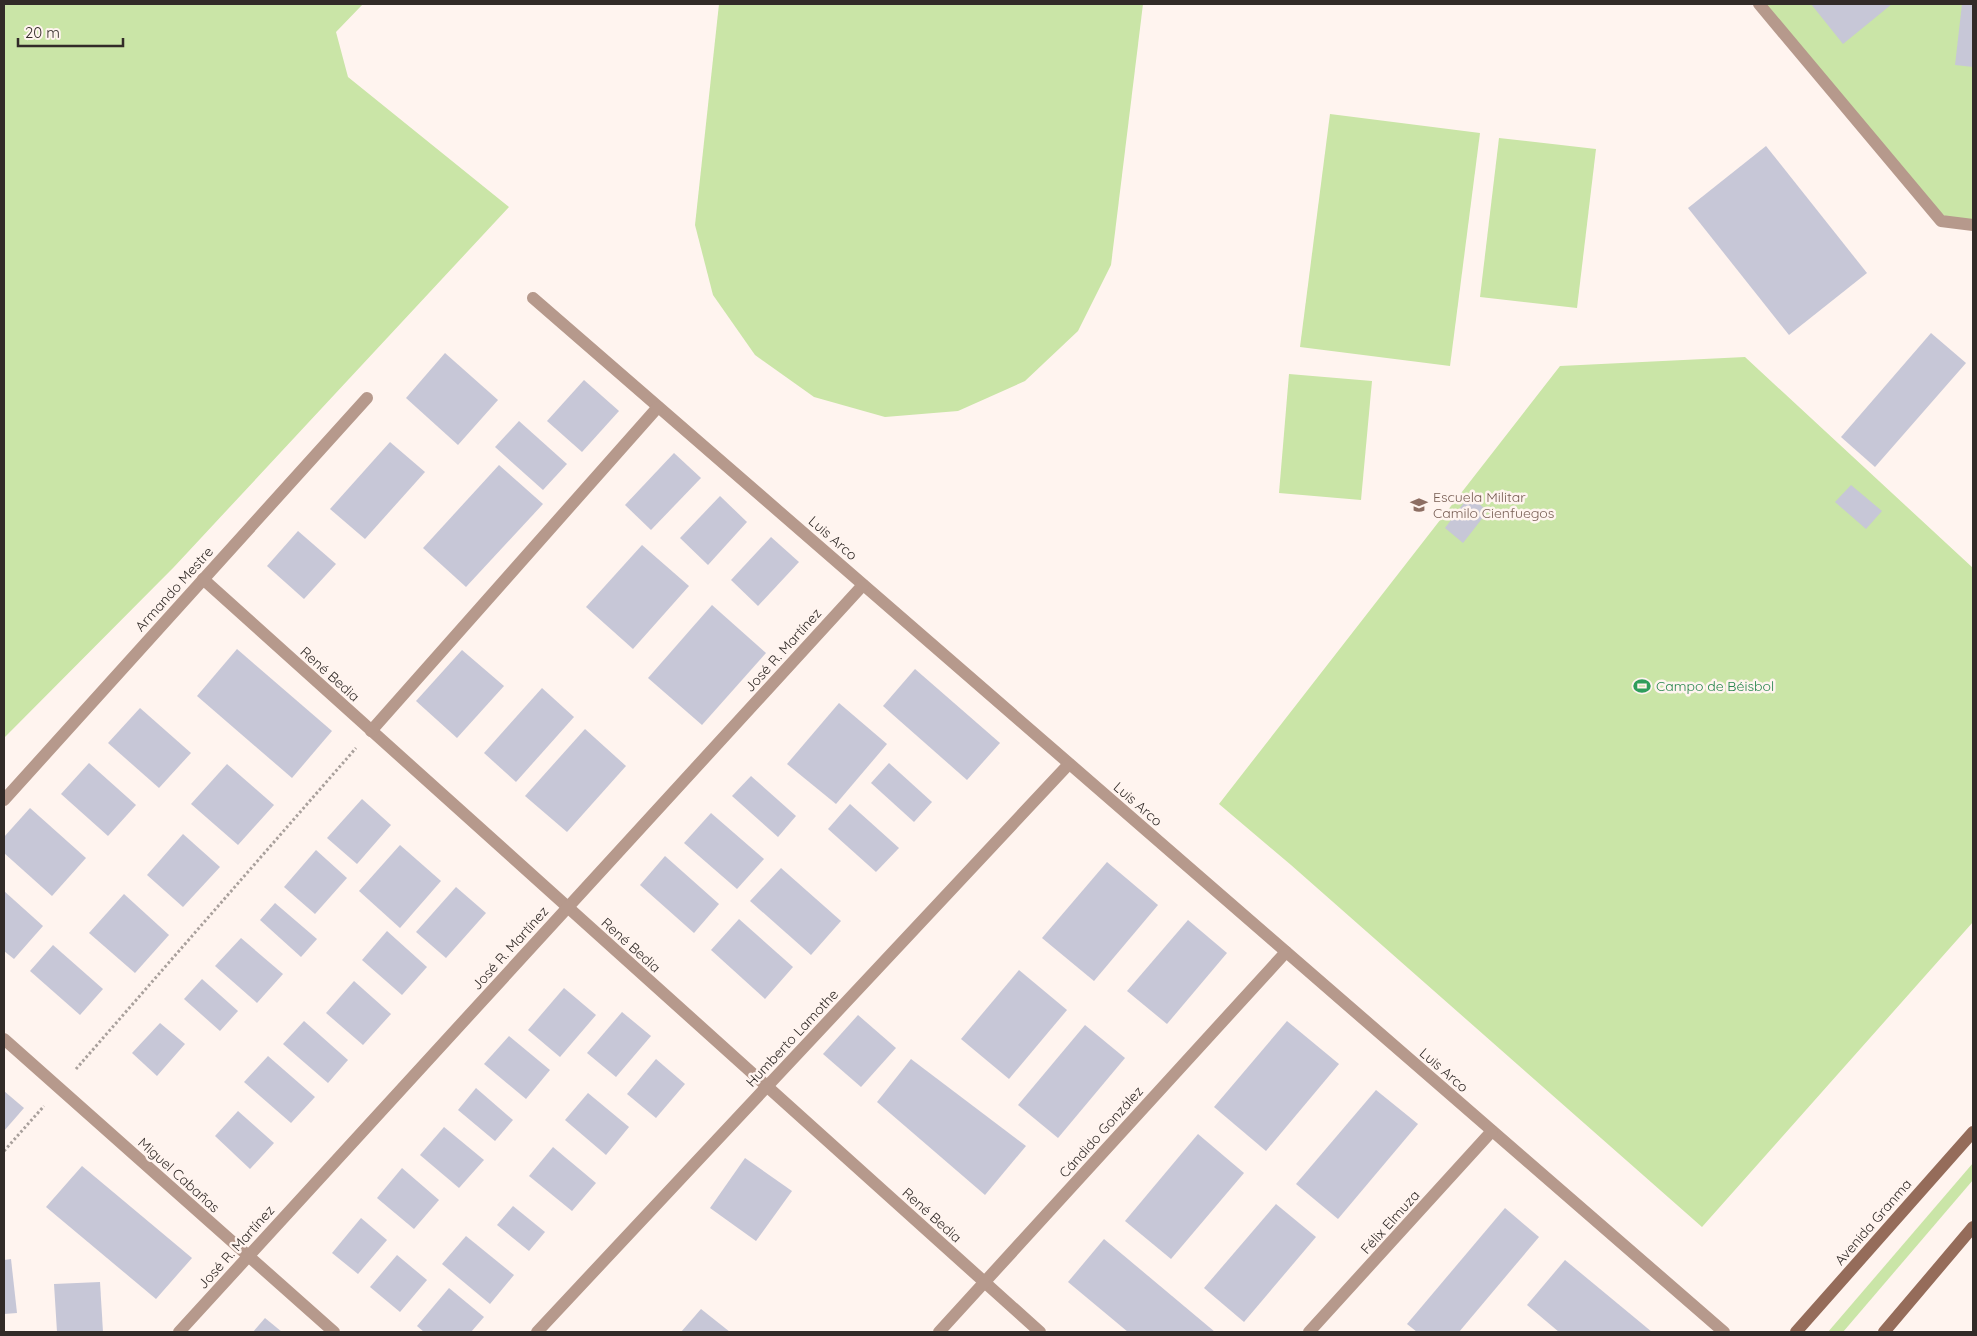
<svg xmlns="http://www.w3.org/2000/svg" width="1977" height="1336" viewBox="0 0 1977 1336" font-family="Quicksand,sans-serif">
  <style>
    .green { fill: #cae5a7 }
    .building { fill: #c7c7d7 }
    .lines { fill: none; stroke-linecap: round; stroke-linejoin: round }
    .path { stroke: #a9a09c; stroke-width: 3; stroke-dasharray: 2.5 2.5; stroke-linecap: butt }
    .service { stroke: #b6998c; stroke-width: 12 }
    .minor { stroke: #b6998c; stroke-width: 12 }
    .secondary { stroke: #956c5a; stroke-width: 12 }
    .labels { text-anchor: middle; dominant-baseline: central; stroke-width: 5; stroke-linejoin: round; paint-order: stroke }
    .education-label { font-size: 14px; fill: #785e54; stroke: #fff4ef; text-anchor: start }
    .street-label { font-size: 14px; fill: #322b28; stroke: #fff4ef }
    .leisure-label { font-size: 14px; fill: #27864d; stroke: #fff4ef; text-anchor: start }
  </style>
  <rect width="100%" height="100%" fill="#fff4ef"/>
  <g class="green">
    <polygon points="4,4 363,4 336,32 348,77 509,207 174,567 4,738"/>
    <polygon points="719,4 1143,4 1111,265 1078,331 1025,381 958,411 885,417 814,397 755,355 713,295 695,225"/>
    <polygon points="1759,4 1973,4 1973,225 1941,221"/>
    <polygon points="1330,114 1480,133 1450,366 1300,347"/>
    <polygon points="1499,138 1596,149 1577,308 1480,297"/>
    <polygon points="1745,357 1973,568 1973,922 1702,1227 1291,865 1219,804 1560,366"/>
    <polygon points="1289,374 1372,381 1361,500 1279,493"/>
    <polygon points="1973,1163 1973,1180 1843,1332 1828,1332"/>
  </g>
  <g class="building">
    <polygon points="1811,4 1892,4 1843,44"/>
    <polygon points="1962,4 1973,4 1973,67 1955,65"/>
    <polygon points="1766,146 1867,273 1789,335 1688,208"/>
    <polygon points="1931,333 1966,363 1875,467 1841,437"/>
    <polygon points="445,353 498,400 458,445 406,398"/>
    <polygon points="584,380 619,411 582,452 547,421"/>
    <polygon points="519,421 567,464 543,490 495,447"/>
    <polygon points="390,442 425,472 365,539 330,509"/>
    <polygon points="674,453 701,478 651,530 625,505"/>
    <polygon points="499,465 543,504 466,587 423,548"/>
    <polygon points="1851,485 1882,511 1866,529 1835,502"/>
    <polygon points="720,496 747,522 708,565 680,538"/>
    <polygon points="1469,496 1488,511 1463,543 1445,528"/>
    <polygon points="298,531 336,564 304,599 267,566"/>
    <polygon points="771,537 799,562 758,606 731,580"/>
    <polygon points="642,545 689,586 633,649 586,607"/>
    <polygon points="712,605 766,653 702,725 648,678"/>
    <polygon points="237,649 332,731 292,778 197,696"/>
    <polygon points="462,650 504,686 457,738 416,701"/>
    <polygon points="915,669 1000,743 967,780 883,706"/>
    <polygon points="542,688 574,717 516,782 484,753"/>
    <polygon points="839,703 887,744 836,804 787,764"/>
    <polygon points="140,708 191,753 159,788 108,743"/>
    <polygon points="585,729 626,766 567,832 525,796"/>
    <polygon points="89,763 136,805 108,836 61,794"/>
    <polygon points="889,763 932,802 914,822 871,783"/>
    <polygon points="227,764 274,805 238,845 191,804"/>
    <polygon points="751,776 796,816 778,837 732,796"/>
    <polygon points="362,799 391,825 357,864 327,838"/>
    <polygon points="850,804 899,848 876,872 828,829"/>
    <polygon points="30,808 86,858 52,896 4,853 4,837"/>
    <polygon points="711,813 764,859 737,889 684,843"/>
    <polygon points="183,834 220,867 183,907 147,875"/>
    <polygon points="400,845 441,881 400,928 359,891"/>
    <polygon points="316,850 347,878 315,914 284,887"/>
    <polygon points="665,856 719,904 694,933 640,885"/>
    <polygon points="1107,862 1158,905 1094,981 1042,938"/>
    <polygon points="781,868 841,921 811,955 750,901"/>
    <polygon points="456,887 486,913 446,958 416,932"/>
    <polygon points="4,891 43,926 14,959 4,951"/>
    <polygon points="124,894 169,935 135,973 89,933"/>
    <polygon points="275,903 317,939 301,957 260,920"/>
    <polygon points="739,919 793,967 765,999 711,950"/>
    <polygon points="1188,920 1227,953 1167,1024 1127,991"/>
    <polygon points="387,931 427,967 402,995 362,960"/>
    <polygon points="241,938 283,974 257,1003 215,966"/>
    <polygon points="53,945 103,989 80,1015 30,971"/>
    <polygon points="1019,970 1067,1010 1009,1079 961,1039"/>
    <polygon points="202,979 238,1011 220,1031 184,999"/>
    <polygon points="354,981 391,1014 363,1045 326,1013"/>
    <polygon points="564,988 596,1015 560,1057 528,1030"/>
    <polygon points="622,1012 651,1036 616,1077 587,1053"/>
    <polygon points="858,1015 896,1048 861,1087 823,1054"/>
    <polygon points="304,1021 348,1060 328,1083 283,1044"/>
    <polygon points="1287,1021 1339,1064 1266,1151 1214,1107"/>
    <polygon points="160,1023 185,1044 157,1076 132,1053"/>
    <polygon points="1085,1025 1125,1058 1058,1138 1018,1105"/>
    <polygon points="509,1036 550,1070 526,1099 484,1064"/>
    <polygon points="268,1056 315,1097 291,1123 244,1082"/>
    <polygon points="656,1059 685,1084 656,1118 627,1094"/>
    <polygon points="911,1059 1026,1146 985,1195 877,1102"/>
    <polygon points="476,1088 513,1120 495,1141 458,1110"/>
    <polygon points="1376,1090 1418,1124 1338,1219 1296,1184"/>
    <polygon points="4,1091 24,1108 4,1131"/>
    <polygon points="588,1093 629,1127 606,1155 565,1120"/>
    <polygon points="238,1111 274,1143 250,1169 215,1136"/>
    <polygon points="444,1127 484,1160 459,1188 420,1155"/>
    <polygon points="1198,1134 1244,1173 1171,1259 1125,1221"/>
    <polygon points="553,1147 596,1183 572,1211 529,1176"/>
    <polygon points="745,1158 792,1191 756,1241 710,1208"/>
    <polygon points="82,1166 192,1258 156,1299 46,1207"/>
    <polygon points="402,1168 439,1200 414,1229 377,1198"/>
    <polygon points="1276,1204 1316,1237 1244,1322 1204,1288"/>
    <polygon points="513,1206 545,1232 529,1251 497,1225"/>
    <polygon points="1505,1208 1539,1237 1459,1332 1417,1332 1407,1324"/>
    <polygon points="361,1218 387,1240 358,1274 332,1253"/>
    <polygon points="466,1236 514,1275 490,1304 442,1264"/>
    <polygon points="1104,1239 1215,1332 1128,1332 1068,1282"/>
    <polygon points="397,1255 427,1280 400,1312 370,1287"/>
    <polygon points="11,1259 17,1313 4,1314 4,1260"/>
    <polygon points="1565,1260 1652,1332 1559,1332 1527,1305"/>
    <polygon points="100,1282 103,1332 57,1332 54,1284"/>
    <polygon points="449,1288 484,1317 471,1332 424,1332 417,1326"/>
    <polygon points="701,1309 730,1332 681,1332"/>
    <polygon points="265,1318 282,1332 253,1332"/>
  </g>
  <g class="lines">
    <g class="path">
      <polyline points="76,1069 356,748"/>
      <polyline points="4,1151 44,1106"/>
    </g>
    <polyline class="service" points="1759,4 1941,221 1973,225"/>
    <g class="minor">
      <polyline points="533,298 1724,1332"/>
      <polyline points="203,579 1040,1332"/>
      <polyline points="371,731 658,407"/>
      <polyline points="4,800 367,398"/>
      <polyline points="4,1039 334,1332"/>
      <polyline points="179,1332 863,585"/>
      <polyline points="537,1332 1069,764"/>
      <polyline points="939,1332 1286,952"/>
      <polyline points="1309,1332 1492,1131"/>
    </g>
    <g class="secondary">
      <polyline points="1796,1332 1973,1132"/>
      <polyline points="1884,1332 1973,1227"/>
    </g>
  </g>
  <defs>
    <g id="school-bare" transform="scale(1.35)"><path d="M0-5L7-2L0 1L-7-2ZM-4 1L0 2.5L4 1V4Q0 6-4 4Z" fill="#8d6e63" stroke="#fff4ef" stroke-width="2.5" paint-order="stroke"/></g>
    <g id="stadium-bare" transform="scale(1.35)"><path d="M0-5a6.5 5 0 1 0 0 10a6.5 5 0 1 0 0-10ZM-3.5-1.8h7v3.6h-7Z" fill="#2e9e5b" stroke="#fff4ef" stroke-width="2.5" paint-order="stroke"/></g>
  </defs>
  <g fill-rule="evenodd">
    <use href="#school-bare" x="1419" y="505"/>
    <use href="#stadium-bare" x="1642" y="686"/>
  </g>
  <g class="labels">
    <g class="education-label">
      <text x="1433" y="497">Escuela Militar<tspan x="1433" dy="16">Camilo Cienfuegos</tspan></text>
    </g>
    <g class="street-label">
      <text transform="translate(833 538) rotate(41)">Luis Arco</text>
      <text transform="translate(174 589) rotate(-48)">Armando Mestre</text>
      <text transform="translate(783 650) rotate(-48)">José R. Martínez</text>
      <text transform="translate(330 674) rotate(42)">René Bedia</text>
      <text transform="translate(1138 804) rotate(41)">Luis Arco</text>
      <text transform="translate(631 945) rotate(42)">René Bedia</text>
      <text transform="translate(510 948) rotate(-48)">José R. Martínez</text>
      <text transform="translate(792 1038) rotate(-47)">Humberto Lamothe</text>
      <text transform="translate(1444 1070) rotate(41)">Luis Arco</text>
      <text transform="translate(1101 1132) rotate(-48)">Cándido González</text>
      <text transform="translate(179 1175) rotate(42)">Miguel Cabañas</text>
      <text transform="translate(932 1215) rotate(42)">René Bedia</text>
      <text transform="translate(1390 1222) rotate(-48)">Félix Elmuza</text>
      <text transform="translate(1873 1222) rotate(-49)">Avenida Granma</text>
      <text transform="translate(236 1247) rotate(-48)">José R. Martínez</text>
    </g>
    <g class="leisure-label">
      <text x="1656" y="686">Campo de Béisbol</text>
    </g>
  </g>
  <rect width="1977" height="1336" fill="none" stroke="#322b28" stroke-width="10"/>
  <path d="M18 38v8h105v-8" fill="none" stroke="#322b28" stroke-width="2.5"/>
  <text x="25" y="38" font-size="15" fill="#322b28" stroke="#fff4ef" stroke-width="4" paint-order="stroke">20 m</text>
</svg>
